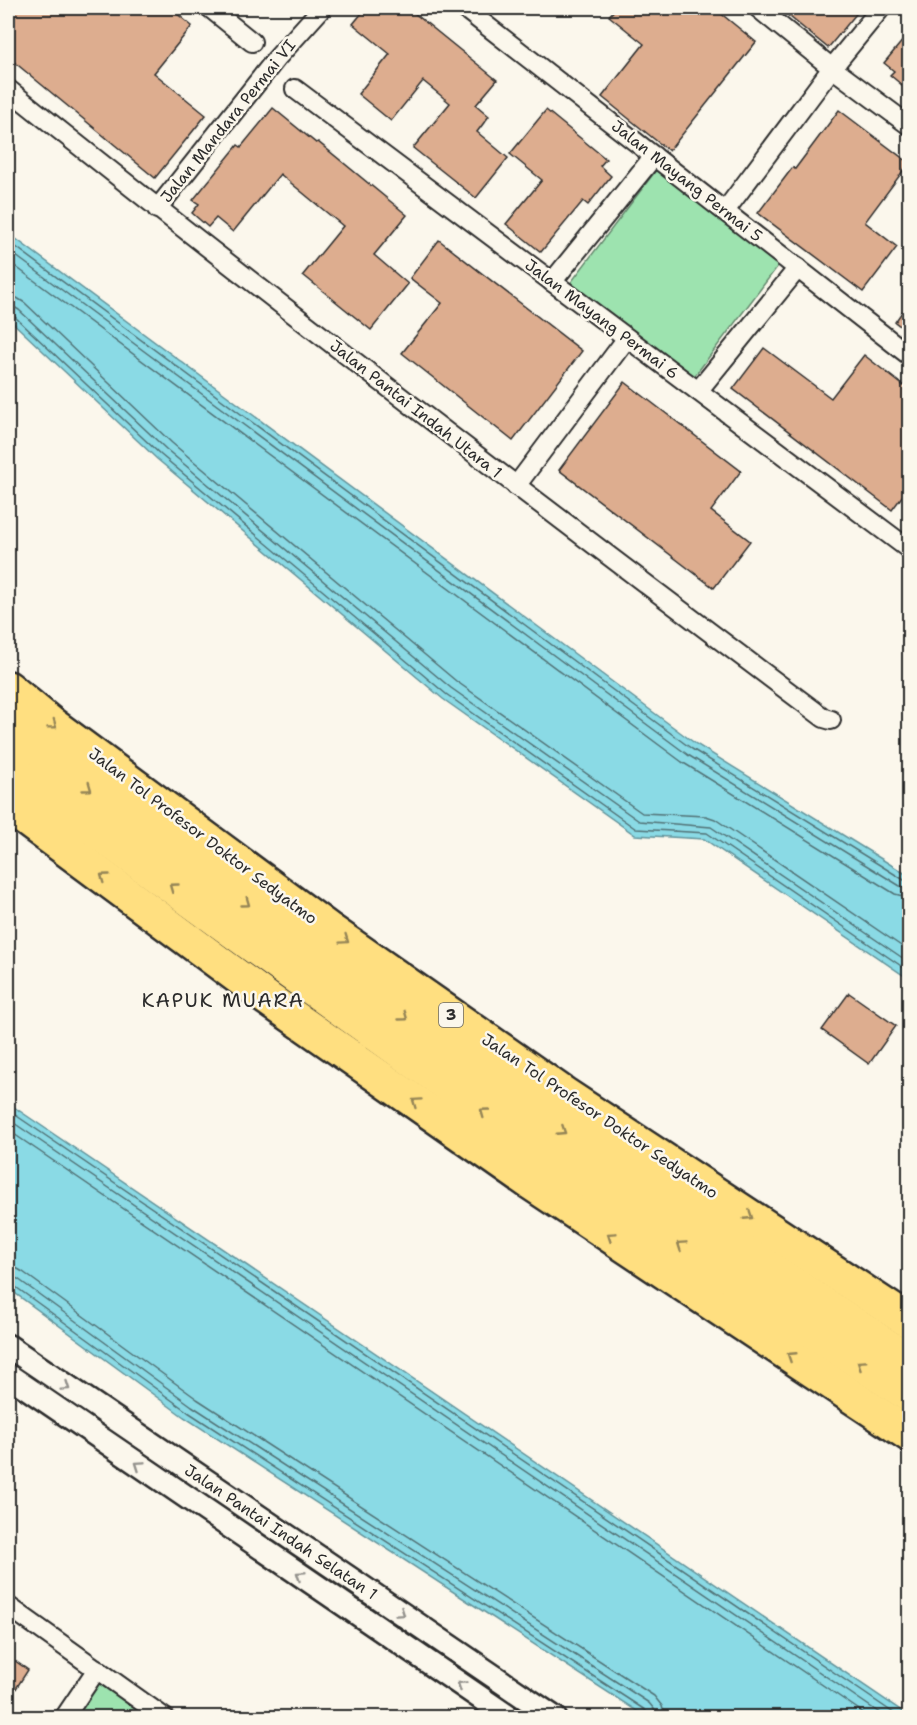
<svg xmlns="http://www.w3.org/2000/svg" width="917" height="1725" viewBox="0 0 917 1725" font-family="'Shantell Sans',sans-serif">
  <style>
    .green { fill: #9de3af; stroke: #64876d; stroke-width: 1.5 }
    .water { fill: #8adae5; stroke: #64949b; stroke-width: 1.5 }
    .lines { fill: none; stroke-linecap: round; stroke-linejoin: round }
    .shore { stroke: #517175; stroke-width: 1.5 }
    .building { fill: #ddad8f; stroke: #2b2b2b; stroke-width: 1.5 }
    .minor-casing { stroke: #2b2b2b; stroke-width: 22 }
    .tertiary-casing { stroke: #2b2b2b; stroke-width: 27 }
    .motorway-casing { stroke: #2b2b2b; stroke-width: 38 }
    .minor { stroke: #fbf7ec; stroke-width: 18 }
    .tertiary { stroke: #fbf7ec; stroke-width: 22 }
    .motorway { stroke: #ffdf80; stroke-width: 33 }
    .oneway { stroke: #958556 }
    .oneway2 { stroke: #93918c }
    .labels { text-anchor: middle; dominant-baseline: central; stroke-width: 5; stroke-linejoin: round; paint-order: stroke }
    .shield { fill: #fbf7ec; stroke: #696865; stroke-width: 1.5 }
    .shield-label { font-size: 15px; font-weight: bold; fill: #2b2b2b }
    .street-label { font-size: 16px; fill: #2b2b2b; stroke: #fbf7ec }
    .quarter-label { font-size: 20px; letter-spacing: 1.5px; fill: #2b2b2b; stroke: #fbf7ec }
  </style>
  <rect width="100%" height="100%" fill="#fbf7ec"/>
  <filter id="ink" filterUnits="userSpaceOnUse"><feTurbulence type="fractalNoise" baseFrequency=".0167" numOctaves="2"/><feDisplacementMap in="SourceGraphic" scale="12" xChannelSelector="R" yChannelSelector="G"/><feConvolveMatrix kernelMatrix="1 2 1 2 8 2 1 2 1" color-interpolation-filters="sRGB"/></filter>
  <g filter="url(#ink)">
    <g class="green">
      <polygon points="657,169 781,262 690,382 566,289"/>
      <polygon points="97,1682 148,1717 72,1718"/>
    </g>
    <g class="water">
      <polygon points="8,233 696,744 909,876 909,979 704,839 635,835 443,699 157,459 8,318"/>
      <polygon points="8,1103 909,1716 909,1717 646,1717 184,1417 8,1288"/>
    </g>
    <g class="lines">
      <g class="shore">
        <polyline points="8,241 692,749 904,880 910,881"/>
        <polyline points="8,250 688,755 900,886 910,889"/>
        <polyline points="8,261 682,762 895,894 910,898"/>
        <polyline points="8,297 17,298 25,303 172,443 456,681 642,813 706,816 715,819 910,952"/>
        <polyline points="8,306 14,307 19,310 166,449 451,688 639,821 711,827 910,963"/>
        <polyline points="8,314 14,316 161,455 446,694 636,829 707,833 910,972"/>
        <polyline points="8,1110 901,1718"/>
        <polyline points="8,1119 887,1718"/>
        <polyline points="8,1130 871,1718"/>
        <polyline points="8,1267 16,1268 23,1272 197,1399 654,1696 662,1706 665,1718"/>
        <polyline points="8,1276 18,1279 192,1406 649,1703 654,1709 656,1718"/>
        <polyline points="8,1284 13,1285 188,1412 645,1710 648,1713 648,1718"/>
      </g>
    </g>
    <g class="building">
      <polygon points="8,8 170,8 192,26 154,73 206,115 155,178 8,57"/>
      <polygon points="366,8 408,8 497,80 476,105 489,116 477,132 508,158 476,198 413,148 450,103 423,81 391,121 358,94 390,54 353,24"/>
      <polygon points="616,8 714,8 756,42 669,151 602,97 644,44 609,16"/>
      <polygon points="779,8 861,8 828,48"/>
      <polygon points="909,33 909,91 890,75 894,71 884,63"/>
      <polygon points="273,108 316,143 318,142 407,215 374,255 408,284 371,330 303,275 343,226 280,174 233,232 216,218 208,227 192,213 199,204 193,200 238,145 241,147"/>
      <polygon points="546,110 606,159 600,166 611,176 588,205 583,201 541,252 506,224 542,180 510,154"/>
      <polygon points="839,110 909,163 865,222 897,247 863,292 758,213 793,167 795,169"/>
      <polygon points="439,240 582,351 513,441 402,353 442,303 410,278"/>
      <polygon points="909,302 909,333 895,322"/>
      <polygon points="764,348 831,398 864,355 909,390 909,487 892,510 733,389"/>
      <polygon points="625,382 741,471 711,511 750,541 714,588 559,470"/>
      <polygon points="849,993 896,1026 869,1064 822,1030"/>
      <polygon points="8,1656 28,1670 8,1701"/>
    </g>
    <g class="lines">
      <g class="minor-casing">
        <g id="minor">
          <polyline points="210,8 252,42"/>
          <polyline points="464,8 910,356"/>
          <polyline points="758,8 832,68 910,126"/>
          <path d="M 8,89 C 276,304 549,512 824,718 L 831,720"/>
          <polyline points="295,89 910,550"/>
          <polyline points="157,209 276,59 322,8"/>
          <polyline points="725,211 832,68 881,8"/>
          <polyline points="552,282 654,156"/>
          <polyline points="698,391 798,268"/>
          <polyline points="516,486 627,338"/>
          <polyline points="8,1606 165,1718"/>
          <polyline points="64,1718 97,1669"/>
        </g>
      </g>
      <g class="tertiary-casing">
        <g id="tertiary">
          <polyline points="8,1346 555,1718"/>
          <polyline points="8,1375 510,1718"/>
        </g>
      </g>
      <g class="motorway-casing">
        <g id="motorway">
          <polyline points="8,688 50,723 328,929 564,1094 910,1322"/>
          <polyline points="8,728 552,1124 910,1361"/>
          <polyline points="8,767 290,973 540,1151 910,1396"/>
          <polyline points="8,806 268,999 531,1183 910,1435"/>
        </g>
      </g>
      <use href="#minor" class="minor"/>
      <use href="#tertiary" class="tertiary"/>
      <use href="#motorway" class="motorway"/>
    </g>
    <defs><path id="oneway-chevron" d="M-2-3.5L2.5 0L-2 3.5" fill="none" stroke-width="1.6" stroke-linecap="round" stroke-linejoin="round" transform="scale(1.5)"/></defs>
    <g class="oneway">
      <use href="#oneway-chevron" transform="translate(53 725) rotate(37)"/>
      <use href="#oneway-chevron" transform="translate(88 788) rotate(36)"/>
      <use href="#oneway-chevron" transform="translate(104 877) rotate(-144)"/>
      <use href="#oneway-chevron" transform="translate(173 887) rotate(-144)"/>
      <use href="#oneway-chevron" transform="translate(246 903) rotate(36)"/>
      <use href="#oneway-chevron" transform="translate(345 940) rotate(35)"/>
      <use href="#oneway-chevron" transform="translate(404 1017) rotate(36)"/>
      <use href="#oneway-chevron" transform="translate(416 1102) rotate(-145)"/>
      <use href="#oneway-chevron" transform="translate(484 1112) rotate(-144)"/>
      <use href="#oneway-chevron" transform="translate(562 1131) rotate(33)"/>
      <use href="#oneway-chevron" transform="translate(749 1216) rotate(33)"/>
      <use href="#oneway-chevron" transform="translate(611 1236) rotate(-146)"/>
      <use href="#oneway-chevron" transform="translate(681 1245) rotate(-146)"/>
      <use href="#oneway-chevron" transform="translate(791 1356) rotate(-147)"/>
      <use href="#oneway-chevron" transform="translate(861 1364) rotate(-146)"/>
    </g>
    <g class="oneway2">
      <use href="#oneway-chevron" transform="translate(66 1387) rotate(34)"/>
      <use href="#oneway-chevron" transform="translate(139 1465) rotate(-146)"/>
      <use href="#oneway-chevron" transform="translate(300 1575) rotate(-146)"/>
      <use href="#oneway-chevron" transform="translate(401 1613) rotate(34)"/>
      <use href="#oneway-chevron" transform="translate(461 1685) rotate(-146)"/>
    </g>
  </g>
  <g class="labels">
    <rect class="shield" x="439" y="1003" width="24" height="24" rx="4.5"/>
    <g class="shield-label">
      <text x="451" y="1015">3</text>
    </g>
    <g class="street-label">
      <text transform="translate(228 121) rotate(-51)">Jalan Mandara Permai VI</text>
      <text transform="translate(687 181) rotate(38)">Jalan Mayang Permai 5</text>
      <text transform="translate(602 319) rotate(37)">Jalan Mayang Permai 6</text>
      <text transform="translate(416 409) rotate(38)">Jalan Pantai Indah Utara 1</text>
      <text transform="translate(203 836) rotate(37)">Jalan Tol Profesor Doktor Sedyatmo</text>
      <text transform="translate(600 1116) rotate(34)">Jalan Tol Profesor Doktor Sedyatmo</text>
      <text transform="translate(281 1532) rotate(34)">Jalan Pantai Indah Selatan 1</text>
    </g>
    <g class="quarter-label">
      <text x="223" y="1000">KAPUK MUARA</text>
    </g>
  </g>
  <rect width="917" height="1725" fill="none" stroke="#fbf7ec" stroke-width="30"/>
  <rect x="15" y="15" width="887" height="1695" fill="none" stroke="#2b2b2b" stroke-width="2" filter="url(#ink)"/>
</svg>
